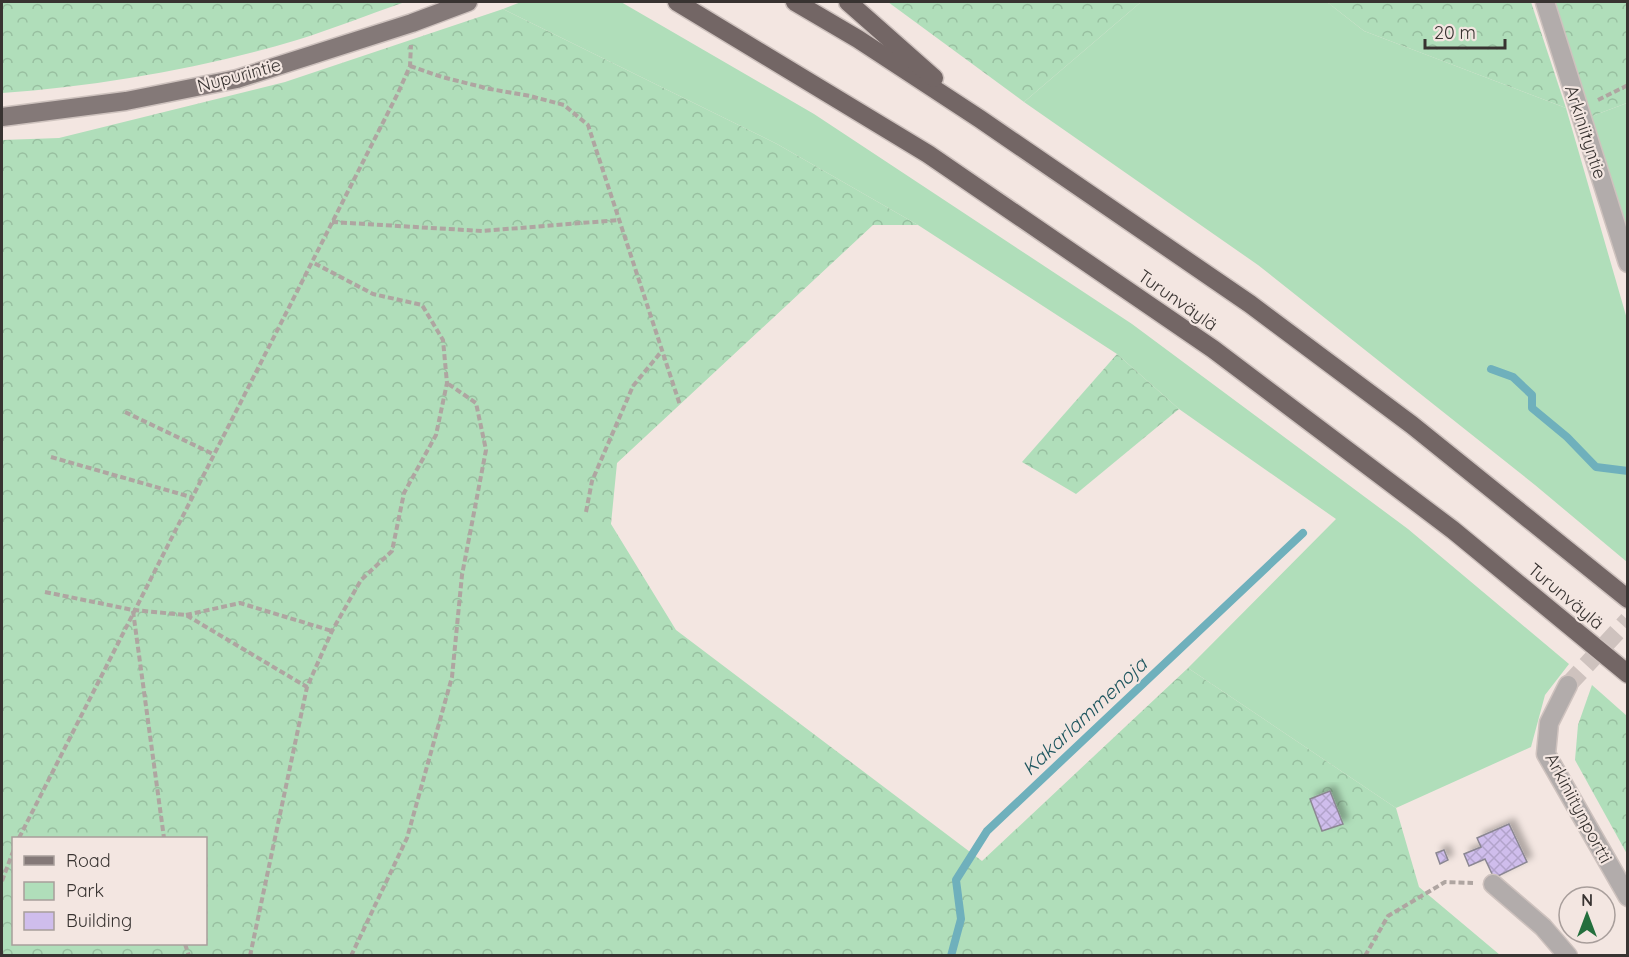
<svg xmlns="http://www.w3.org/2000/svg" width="1629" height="957" viewBox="0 0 1629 957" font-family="Quicksand,sans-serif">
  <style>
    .green { fill: #b0deba }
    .forest { fill: url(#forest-crowns); fill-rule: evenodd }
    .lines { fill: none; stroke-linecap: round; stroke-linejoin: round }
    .stream { stroke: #6fb0bc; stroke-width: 8 }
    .building { fill: url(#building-cross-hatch); stroke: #8b8792; stroke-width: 1.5; filter: url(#shadow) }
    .minor-tunnel { stroke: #cec2be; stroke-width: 18; stroke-dasharray: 18 9; stroke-linecap: butt }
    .minor-casing { stroke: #cec2be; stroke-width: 21 }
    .major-casing { stroke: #cec2be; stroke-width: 21 }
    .highway-casing { stroke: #cec2be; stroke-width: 21 }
    .path { stroke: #afa5a1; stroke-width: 4; stroke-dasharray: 6 3; stroke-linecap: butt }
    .minor { stroke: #b2acab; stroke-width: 18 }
    .major { stroke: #847978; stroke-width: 18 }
    .highway { stroke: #736665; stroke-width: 18 }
    .labels { text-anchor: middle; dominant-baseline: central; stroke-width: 4.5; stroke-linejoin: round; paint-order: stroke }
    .street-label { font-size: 18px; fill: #383331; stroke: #f3e6e1 }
    .water-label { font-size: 20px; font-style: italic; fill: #1d555e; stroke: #f3e6e1 }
  </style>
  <defs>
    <pattern id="forest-crowns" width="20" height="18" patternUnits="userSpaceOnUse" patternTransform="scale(1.5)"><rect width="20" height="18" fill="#b0deba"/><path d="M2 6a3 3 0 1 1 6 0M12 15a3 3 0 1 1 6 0" fill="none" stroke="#98bfa0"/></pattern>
    <pattern id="building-cross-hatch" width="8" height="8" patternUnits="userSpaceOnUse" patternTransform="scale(1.5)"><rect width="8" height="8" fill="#cfbdec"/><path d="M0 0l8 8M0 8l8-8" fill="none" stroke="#b2a3cb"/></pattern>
    <filter id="shadow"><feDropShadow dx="5.5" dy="-5.5" stdDeviation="3" flood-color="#0004"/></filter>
  </defs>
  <rect width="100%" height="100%" fill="#f3e6e1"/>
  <g class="green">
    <polygon points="521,2 621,2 814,114 1132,324 1408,529 1569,664 1545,695 1531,747 1396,808 1188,668 1336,519 1179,409 1117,354 918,225 777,144 503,9"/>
    <polygon points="1141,2 1327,2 1364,31 1566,108 1627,319 1627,562 1535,485 1258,265 1024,102"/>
    <polygon points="1627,103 1627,243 1587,118"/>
  </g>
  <g class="forest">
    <path d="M 2,2 L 405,2 C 369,14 333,29 297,40 C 203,68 100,86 2,93 Z"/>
    <polygon points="888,2 1141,2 1024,102"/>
    <polygon points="1327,2 1531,2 1566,108 1364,31"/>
    <polygon points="1550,2 1627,2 1627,103 1587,118"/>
    <path d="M 503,9 L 777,144 L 918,225 L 873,225 L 617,463 L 611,524 L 676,630 L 982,861 L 1188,668 L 1396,808 L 1419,887 L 1500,955 L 2,955 L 2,140 L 59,138 L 285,82 ZM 14,838 L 206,838 L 206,944 L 14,944 Z"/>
    <polygon points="1117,354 1179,409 1076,494 1022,462"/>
    <polygon points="1592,685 1627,716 1627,854 1575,760 1578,725"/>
  </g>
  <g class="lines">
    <g class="stream">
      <polyline points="1491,369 1513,377 1532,395 1532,408 1567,437 1596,467 1628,471"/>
      <polyline points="951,956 961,919 956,880 987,831 1303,533"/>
    </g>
  </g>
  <g class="building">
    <polygon points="1330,791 1343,824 1322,831 1310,799"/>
    <polygon points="1509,824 1527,862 1494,878 1485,859 1469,866 1464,854 1481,847 1477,838"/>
    <polygon points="1444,850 1448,860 1440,864 1436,853"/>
  </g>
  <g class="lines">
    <polyline class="minor-tunnel" points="1568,685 1628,620"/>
    <g class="minor-casing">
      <g id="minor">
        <polyline points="1545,2 1628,263"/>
        <polyline points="1568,685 1549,723 1546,754 1628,897"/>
        <polyline points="1493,884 1543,927 1568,956"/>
      </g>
    </g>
    <g class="major-casing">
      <polyline id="major" points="2,117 126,101 237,79 412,23 468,2"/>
    </g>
    <g class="highway-casing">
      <g id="highway">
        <polyline points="677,2 928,154 1213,349 1453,530 1628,674"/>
        <polyline points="795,2 858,39 980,119 1250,304 1412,425 1628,599"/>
        <polyline points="848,2 934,78"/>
      </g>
    </g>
    <g class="path">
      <polyline points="410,66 442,77 490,89 530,96 564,105 588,125 680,405"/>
      <polyline points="1598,100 1628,85"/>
      <polyline points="332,222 482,231 619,220"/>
      <polyline points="125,412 213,454"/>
      <polyline points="51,457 191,497"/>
      <polyline points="586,512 592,481 633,386 661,352"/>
      <polyline points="45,592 133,610 186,615 307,687"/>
      <polyline points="133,611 164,838"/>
      <polyline points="186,615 240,603 332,631"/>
      <polyline points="19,838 398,93 410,66 411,45"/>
      <polyline points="2,881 14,849"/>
      <polyline points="185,944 189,956"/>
      <polyline points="250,956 307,687 332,631 361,580 392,551 404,493 436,435 447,383 443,340 422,305 373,294 312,262"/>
      <polyline points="351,956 407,838 452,677 462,575 486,450 476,403 447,383"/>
      <polyline points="1365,956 1388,916 1445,882 1473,883"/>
    </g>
    <use href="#minor" class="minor"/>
    <use href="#major" class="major"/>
    <use href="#highway" class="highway"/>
  </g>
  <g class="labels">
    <g class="street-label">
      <text transform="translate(239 75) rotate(-15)">Nupurintie</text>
      <text transform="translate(1586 132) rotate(72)">Arkiniityntie</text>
      <text transform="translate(1178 300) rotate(35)">Turunväylä</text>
      <text transform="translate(1566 596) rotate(40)">Turunväylä</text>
      <text transform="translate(1579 808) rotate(62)">Arkiniitynportti</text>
    </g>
    <g class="water-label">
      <text transform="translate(1084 716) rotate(-43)">Kakarlammenoja</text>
    </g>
  </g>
  <rect width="1629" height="957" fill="none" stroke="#383331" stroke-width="6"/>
  <rect x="12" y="837" width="195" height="108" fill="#f3e6e1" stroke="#a89e9b" stroke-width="1.5"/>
  <rect x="24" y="856" width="30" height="9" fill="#847978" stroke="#a89e9b" stroke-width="1.5"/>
  <text x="66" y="867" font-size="18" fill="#383331">Road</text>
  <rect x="24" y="882" width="30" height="18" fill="#b0deba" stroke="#a89e9b" stroke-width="1.5"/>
  <text x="66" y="897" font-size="18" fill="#383331">Park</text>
  <rect x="24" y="912" width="30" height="18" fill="#cfbdec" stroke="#a89e9b" stroke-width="1.5"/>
  <text x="66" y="927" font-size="18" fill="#383331">Building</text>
  <g transform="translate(1587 915)"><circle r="28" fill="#f3e6e1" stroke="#a89e9b" stroke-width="1.5"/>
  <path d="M0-4.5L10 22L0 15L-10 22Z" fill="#246f3d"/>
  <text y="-9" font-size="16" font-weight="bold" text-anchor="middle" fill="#383331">N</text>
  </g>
  <path d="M1425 39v9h80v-9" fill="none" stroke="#383331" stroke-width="3"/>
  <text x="1434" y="39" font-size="18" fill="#383331" stroke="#f3e6e1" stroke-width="4.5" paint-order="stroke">20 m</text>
</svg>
